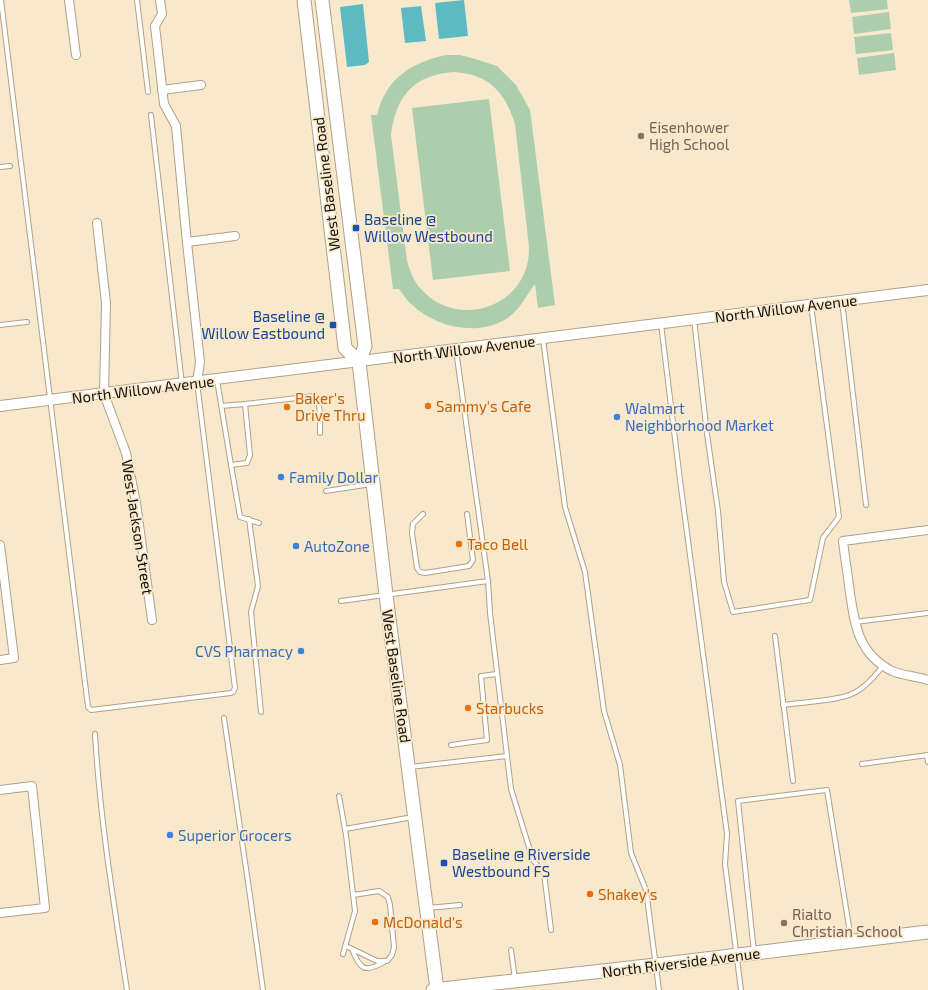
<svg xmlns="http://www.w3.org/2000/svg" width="928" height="990" viewBox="0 0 928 990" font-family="'Exo 2',sans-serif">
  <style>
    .green { fill: #accead; fill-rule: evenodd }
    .water { fill: #5bbac2 }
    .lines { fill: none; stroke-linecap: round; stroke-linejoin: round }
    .service-casing { stroke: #afa187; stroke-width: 6 }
    .minor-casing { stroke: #afa187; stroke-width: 10 }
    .tertiary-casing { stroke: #afa187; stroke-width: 12 }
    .primary-casing { stroke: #afa187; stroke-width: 15 }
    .service { stroke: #fff; stroke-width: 4 }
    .minor { stroke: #fff; stroke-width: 8 }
    .tertiary { stroke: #fff; stroke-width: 10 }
    .primary { stroke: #fff; stroke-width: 13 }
    .education-dot { fill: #8d6e63; stroke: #f8e9cd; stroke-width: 1.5 }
    .transit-dot { fill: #1a4fb4; stroke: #f8e9cd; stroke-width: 1.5 }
    .food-dot { fill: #e8710a; stroke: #f8e9cd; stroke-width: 1.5 }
    .shop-dot { fill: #3f7fe0; stroke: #f8e9cd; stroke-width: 1.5 }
    .labels { text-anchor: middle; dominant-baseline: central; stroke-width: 3.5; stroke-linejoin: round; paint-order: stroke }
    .education-label { font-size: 15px; fill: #785e54; stroke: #f8e9cd; text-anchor: start }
    .street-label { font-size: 15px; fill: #151006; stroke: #f8e9cd }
    .transit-label { font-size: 15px; fill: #164399; stroke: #f8e9cd; text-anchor: start }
    .food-label { font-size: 15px; fill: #c56008; stroke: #f8e9cd; text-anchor: start }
    .shop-label { font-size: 15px; fill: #366cbe; stroke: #f8e9cd; text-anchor: start }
  </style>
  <rect width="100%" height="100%" fill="#f8e9cd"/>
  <g class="green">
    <polygon points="849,0 887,0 888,9 851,13"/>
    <polygon points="889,12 891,29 854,34 852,17"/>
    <polygon points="891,33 893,50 856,54 854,37"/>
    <polygon points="894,53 896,70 859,75 857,58"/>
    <path d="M 446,55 L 460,55 L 475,59 L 497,66 L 516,85 L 530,110 L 555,305 L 538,308 L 535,284 C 526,296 519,311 506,319 C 477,337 436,327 412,305 C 407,301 403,294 399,289 L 393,289 L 371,115 L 377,115 C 386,78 411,63 446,55 ZM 454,72 C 489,74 505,92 515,124 L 529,247 C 531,306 457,332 420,288 C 413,280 410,270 407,261 L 391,135 C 396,96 413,75 454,72 Z"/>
    <polygon points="489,99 510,271 433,280 412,108"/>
  </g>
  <g class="water">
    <polygon points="464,0 468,36 439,39 435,3"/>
    <polygon points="363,4 369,62 365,65 347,67 340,7"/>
    <polygon points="421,6 426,41 405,43 401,8"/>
  </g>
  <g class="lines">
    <g class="service-casing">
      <g id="service">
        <polyline points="1,0 88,707 91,710 231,693 233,692 235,688 197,382"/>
        <polyline points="137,0 148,92"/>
        <polyline points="151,115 182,384"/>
        <polyline points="0,167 10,166"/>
        <polyline points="842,301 866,505"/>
        <polyline points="694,319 707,434 718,511 724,582 733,612 810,600 823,538 839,517 811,305"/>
        <polyline points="661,324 680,480 727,834 725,864 741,990"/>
        <polyline points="0,325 27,322"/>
        <polyline points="543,339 565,507 585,572 604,711 620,765 631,853 646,890 659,990"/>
        <polyline points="217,380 231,465 247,463 250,455 245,404 221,406"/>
        <path d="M 245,404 L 314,396 C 322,405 320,422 320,433"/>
        <polyline points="231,465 240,517 259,523"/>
        <polyline points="326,491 371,484"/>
        <polyline points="423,514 413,524 412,533 417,568 420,572 425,573 469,566 473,560 467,514"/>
        <polyline points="249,519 258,586 251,612 261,712"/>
        <polyline points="488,581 490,613 507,756"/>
        <polyline points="341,601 488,581 456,350"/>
        <polyline points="855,622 928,613"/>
        <polyline points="775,636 793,781"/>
        <path d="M 783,705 C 803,702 845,701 859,690 C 869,684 876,674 883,666"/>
        <polyline points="224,718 250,896 263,990"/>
        <path d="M 95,734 C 100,820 114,905 127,990"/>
        <polyline points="451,745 487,740 481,676 497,674"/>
        <polyline points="927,756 928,762"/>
        <polyline points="862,764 928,755"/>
        <polyline points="410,767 507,756 511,789 533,860 544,873 551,930"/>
        <polyline points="339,796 346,835 355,911 343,954"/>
        <polyline points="345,829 413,817"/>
        <polyline points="428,908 460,905"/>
        <polyline points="346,946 377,961 387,961 392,955 394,947 390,905 388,897 379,891 353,895"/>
        <path d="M 352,949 C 360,970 365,973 384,962"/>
        <polyline points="511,950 515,979"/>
        <polyline points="754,952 738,801 827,790 851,939"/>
      </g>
    </g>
    <g class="minor-casing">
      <g id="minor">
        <polyline points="69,0 76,55"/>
        <polyline points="160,0 162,14 155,26 164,104 176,126 186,233 200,362 197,382"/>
        <polyline points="162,90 201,85"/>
        <polyline points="97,223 106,303 104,394 126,453 136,503 152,620"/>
        <polyline points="187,242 235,236"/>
        <path d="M 928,530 L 843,541 C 845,559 848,576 850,593 C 855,627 859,654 892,671 C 904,676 916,676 928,680"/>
        <polyline points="0,545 14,658 0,660"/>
        <polyline points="0,790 32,786 45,908 0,913"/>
      </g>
    </g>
    <g class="tertiary-casing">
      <polyline id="tertiary" points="0,406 928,290"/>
    </g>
    <g class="primary-casing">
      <g id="primary">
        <polyline points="304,0 345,348 359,362"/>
        <polyline points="322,0 365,346 359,362 386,595 437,990"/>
        <polyline points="433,990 656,965 928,932"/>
      </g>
    </g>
    <use href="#service" class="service"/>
    <use href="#minor" class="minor"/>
    <use href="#tertiary" class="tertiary"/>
    <use href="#primary" class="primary"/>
  </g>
  <g class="education-dot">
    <circle cx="641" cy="136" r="4"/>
    <circle cx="784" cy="923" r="4"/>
  </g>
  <g class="transit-dot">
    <rect x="352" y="224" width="8" height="8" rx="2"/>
    <rect x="329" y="321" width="8" height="8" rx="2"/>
    <rect x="440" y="859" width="8" height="8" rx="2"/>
  </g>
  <g class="food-dot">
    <circle cx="428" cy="406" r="4"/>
    <circle cx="287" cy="407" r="4"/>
    <circle cx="459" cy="544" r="4"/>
    <circle cx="468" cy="708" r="4"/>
    <circle cx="590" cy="894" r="4"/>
    <circle cx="375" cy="922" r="4"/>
  </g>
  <g class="shop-dot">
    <circle cx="617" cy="417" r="4"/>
    <circle cx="281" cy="477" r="4"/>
    <circle cx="296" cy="546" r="4"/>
    <circle cx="301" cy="651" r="4"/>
    <circle cx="170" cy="835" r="4"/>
  </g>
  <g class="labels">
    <g class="education-label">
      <text x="649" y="127">Eisenhower<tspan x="649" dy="17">High School</tspan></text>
      <text x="792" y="914">Rialto<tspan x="792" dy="17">Christian School</tspan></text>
    </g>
    <g class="street-label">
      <text transform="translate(326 184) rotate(-97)">West Baseline Road</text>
      <text transform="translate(786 308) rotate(-7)">North Willow Avenue</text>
      <text transform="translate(464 349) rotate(-7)">North Willow Avenue</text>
      <text transform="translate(143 389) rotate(-7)">North Willow Avenue</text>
      <text transform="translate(138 527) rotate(81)">West Jackson Street</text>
      <text transform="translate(397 676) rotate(82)">West Baseline Road</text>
      <text transform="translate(681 962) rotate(-7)">North Riverside Avenue</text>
    </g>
    <g class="transit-label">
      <text x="364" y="219">Baseline @<tspan x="364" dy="17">Willow Westbound</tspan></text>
      <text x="325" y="316" text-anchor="end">Baseline @<tspan x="325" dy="17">Willow Eastbound</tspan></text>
      <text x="452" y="854">Baseline @ Riverside<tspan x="452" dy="17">Westbound FS</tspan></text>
    </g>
    <g class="food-label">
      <text x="295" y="398">Baker's<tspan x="295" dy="17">Drive Thru</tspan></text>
      <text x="436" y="406">Sammy's Cafe</text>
      <text x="467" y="544">Taco Bell</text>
      <text x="476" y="708">Starbucks</text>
      <text x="598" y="894">Shakey's</text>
      <text x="383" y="922">McDonald's</text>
    </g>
    <g class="shop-label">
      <text x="625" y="408">Walmart<tspan x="625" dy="17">Neighborhood Market</tspan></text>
      <text x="289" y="477">Family Dollar</text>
      <text x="304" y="546">AutoZone</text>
      <text x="293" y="651" text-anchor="end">CVS Pharmacy</text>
      <text x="178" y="835">Superior Grocers</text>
    </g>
  </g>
</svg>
